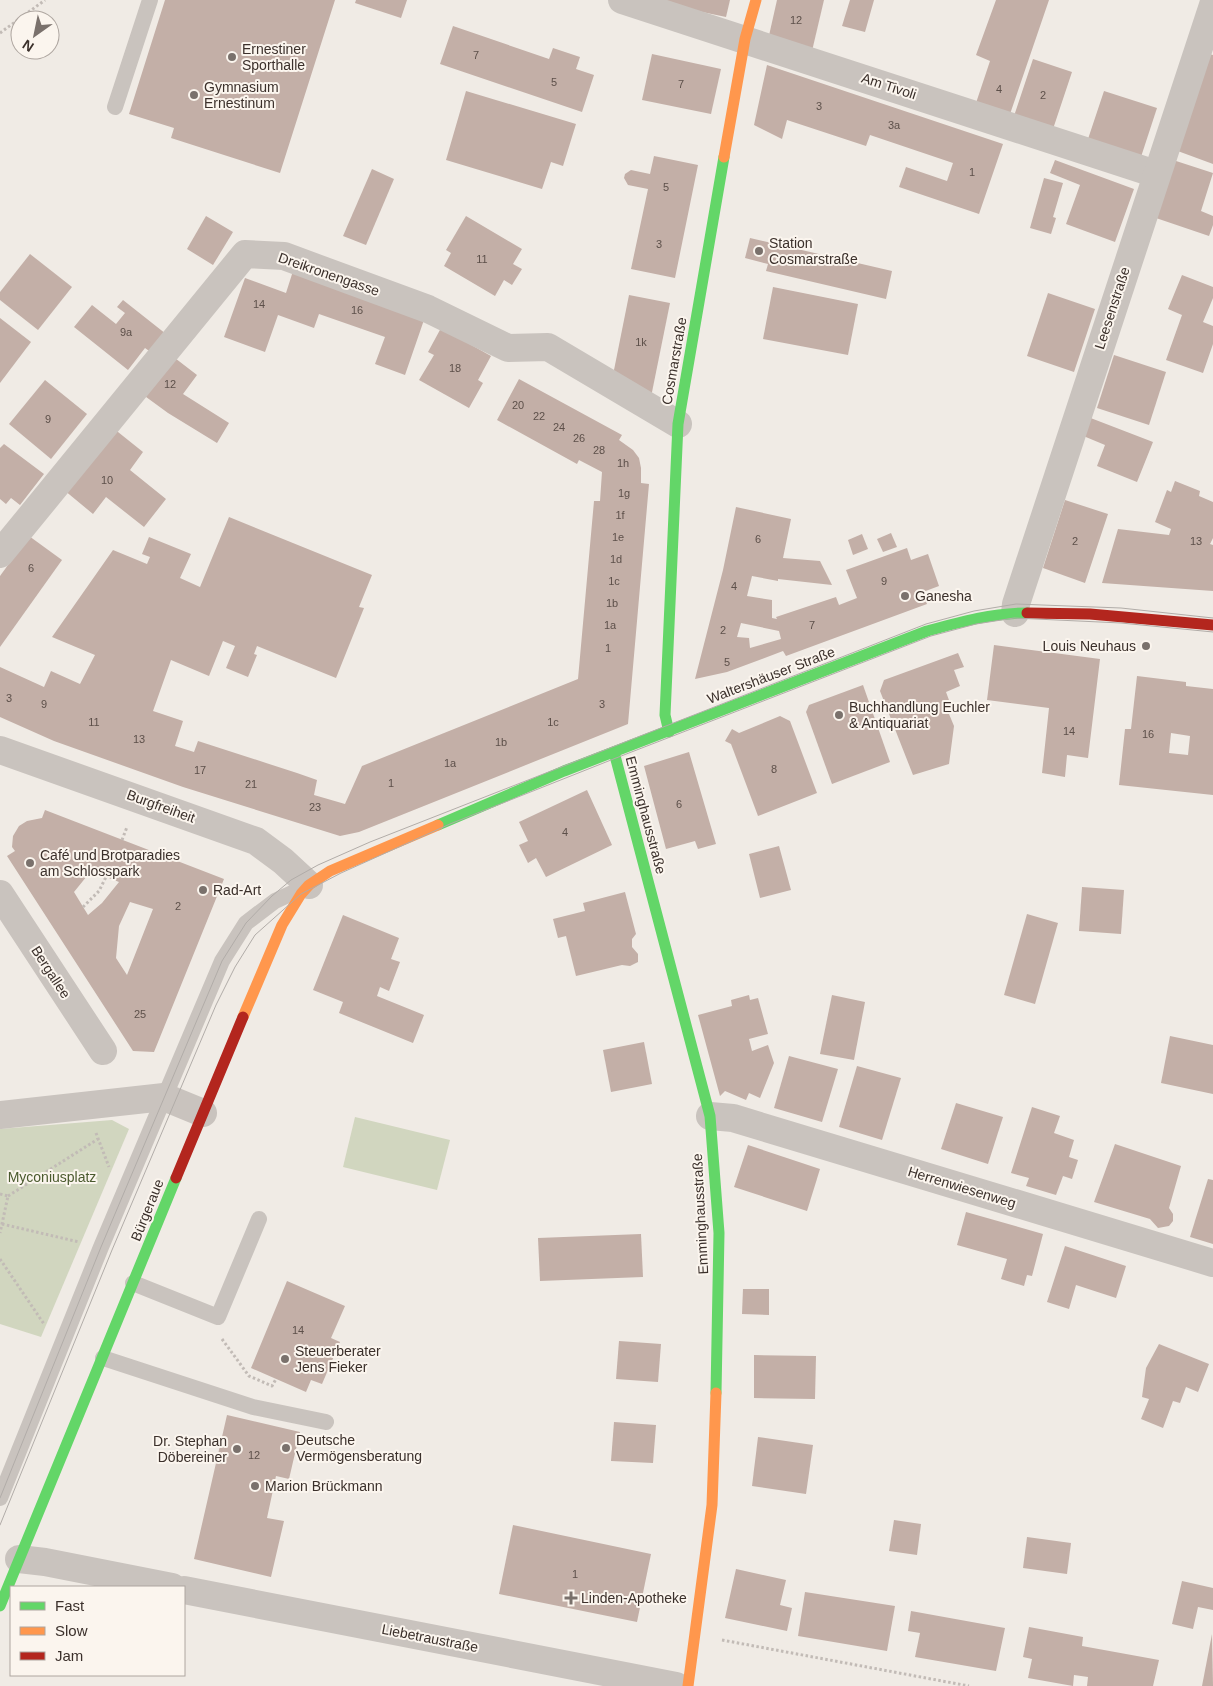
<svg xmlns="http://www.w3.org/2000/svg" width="1213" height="1686" viewBox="0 0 1213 1686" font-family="Arial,sans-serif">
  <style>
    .green { fill: #d1d6bf }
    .building { fill: #c3afa7; fill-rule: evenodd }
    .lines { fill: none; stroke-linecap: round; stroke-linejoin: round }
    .path { stroke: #c2bbb6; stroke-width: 3; stroke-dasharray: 2.5 2.5; stroke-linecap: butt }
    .lane { stroke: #c9c3be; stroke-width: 16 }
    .street { stroke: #c9c3be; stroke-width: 28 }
    .fast { stroke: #63d668; stroke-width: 11 }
    .slow { stroke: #ff974d; stroke-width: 11 }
    .jam { stroke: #b3261e; stroke-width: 11 }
    .tram { stroke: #b1aca8; stroke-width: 1 }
    .poi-dot { fill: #7a716c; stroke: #fbf5ee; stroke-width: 2 }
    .labels { text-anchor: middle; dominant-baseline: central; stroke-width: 4; stroke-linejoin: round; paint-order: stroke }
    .number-label { font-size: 11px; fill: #5d504a }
    .poi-label { font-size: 14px; fill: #3b302b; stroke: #fbf5ee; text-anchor: start }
    .street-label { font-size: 14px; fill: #3b302b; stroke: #fbf5ee }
    .park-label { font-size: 14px; fill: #4a5a2e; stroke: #fbf5ee }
  </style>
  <rect width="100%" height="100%" fill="#f0ebe5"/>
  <g class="green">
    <polygon points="355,1117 450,1140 437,1190 343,1167"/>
    <polygon points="112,1120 129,1129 41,1337 0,1324 0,1129"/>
  </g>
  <g class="building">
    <polygon points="165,0 335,0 280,173 171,138 174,128 129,114"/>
    <polygon points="356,0 407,0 401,18 355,3"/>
    <polygon points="664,0 730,0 726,17 664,4"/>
    <polygon points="777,0 824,0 812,51 768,40"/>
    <polygon points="850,0 874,0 865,32 842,26"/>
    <polygon points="996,0 1049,0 1009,117 975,106 990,61 976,55"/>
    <polygon points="453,26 549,59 553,48 580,57 576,69 594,75 582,112 440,64"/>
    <polygon points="652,54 721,69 711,114 642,100"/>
    <polygon points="1209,54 1213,55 1213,164 1175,150"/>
    <polygon points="1033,59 1072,72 1052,132 1013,119"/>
    <polygon points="767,65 1003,144 979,214 899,187 906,167 947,181 953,163 870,135 866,146 787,120 782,139 754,125"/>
    <polygon points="466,91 576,124 563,166 551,162 542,189 446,160"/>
    <polygon points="1104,91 1157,108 1139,163 1086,145"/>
    <polygon points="654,156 698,165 675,278 631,269 648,189 628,185 624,178 625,174 631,170 650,174"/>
    <polygon points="1055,160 1134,189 1115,242 1066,224 1080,185 1050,173"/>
    <polygon points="1173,160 1213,173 1201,211 1213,216 1213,225 1209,236 1153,217"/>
    <polygon points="372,169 394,179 366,245 343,236"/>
    <polygon points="1044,178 1063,183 1053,217 1056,218 1051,234 1030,228"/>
    <polygon points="206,216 233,232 213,265 187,249"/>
    <polygon points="466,216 522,249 513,264 522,269 512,285 504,280 495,296 444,266 451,253 446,250"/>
    <polygon points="750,238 892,271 886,299 766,271 768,264 745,258"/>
    <polygon points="30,254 72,287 38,330 0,300 0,292"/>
    <polygon points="293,271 425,317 405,375 375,364 385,337 319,314 314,328 278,315 265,352 224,337 245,278 286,293"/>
    <polygon points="1182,275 1213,287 1213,298 1203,322 1213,326 1213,344 1203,373 1166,360 1182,315 1168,309"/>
    <polygon points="773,287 858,304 848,355 763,339"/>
    <polygon points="1048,293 1095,309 1074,372 1027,356"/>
    <polygon points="629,295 670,303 650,402 612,380"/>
    <polygon points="123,300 166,334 152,353 145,348 128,370 74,327 92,305 116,324 125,313 117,307"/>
    <polygon points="0,318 31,342 0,383"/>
    <polygon points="441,328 491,356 478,380 483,383 469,408 419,380 434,355 428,352"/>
    <polygon points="171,355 197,375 183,394 229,423 217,443 168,413 142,394"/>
    <polygon points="1114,355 1166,372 1149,425 1097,408"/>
    <polygon points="519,379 622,435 619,440 633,450 639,458 641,468 641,483 649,484 628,724 359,832 340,836 183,787 54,741 0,717 0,667 44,687 51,671 80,684 95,655 52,637 113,550 147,564 150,557 142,554 149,537 191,554 180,578 200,587 229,517 372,575 359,607 364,608 336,678 257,646 254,654 257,655 248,677 226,668 235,646 223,641 209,676 171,660 153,711 183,721 175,746 194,752 198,741 297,773 317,780 314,795 345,804 362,766 578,679 594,501 600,501 602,472 579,460 577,464 497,420"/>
    <polygon points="45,380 87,414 51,459 9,424"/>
    <polygon points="1088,417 1153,442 1137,482 1097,466 1105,445 1081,435"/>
    <polygon points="113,428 143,452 130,470 166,499 144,527 106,497 93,514 64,490"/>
    <polygon points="4,444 44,474 20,505 11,498 6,504 0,499 0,448"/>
    <polygon points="1175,481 1200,491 1199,496 1213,502 1213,538 1210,544 1213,545 1213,591 1102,583 1118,529 1169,535 1171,529 1155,522 1167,490 1171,492"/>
    <polygon points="1065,500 1108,514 1085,583 1043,568"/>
    <path d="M 736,507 L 791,519 L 783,558 L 820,561 L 832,585 L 778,579 L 778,581 L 752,576 L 747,596 L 772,600 L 772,618 L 777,619 L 776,617 L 836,597 L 839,605 L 857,598 L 846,570 L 907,548 L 911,560 L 928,554 L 939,586 L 923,592 L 927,604 L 786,656 L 783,651 L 727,672 L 695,679 L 723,570 ZM 741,623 L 779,631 L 781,639 L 750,648 L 749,638 L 737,637 Z"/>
    <polygon points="891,533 897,547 883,552 877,539"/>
    <polygon points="862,534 868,549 853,555 848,540"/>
    <polygon points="29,536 62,560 0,647 0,576"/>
    <polygon points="994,645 1100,659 1088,758 1067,755 1065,777 1042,773 1049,708 987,700"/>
    <polygon points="958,653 964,667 954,670 960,686 946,692 953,711 949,714 954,726 949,764 913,775 880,691 884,680"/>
    <path d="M 1137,676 L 1186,682 L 1186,686 L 1213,689 L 1213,795 L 1119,785 L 1125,729 L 1131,729 ZM 1171,733 L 1190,736 L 1188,755 L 1169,753 Z"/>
    <polygon points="863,685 890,762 832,784 806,712 809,705"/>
    <polygon points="780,716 790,721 817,793 758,816 731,744 725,741 732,729 739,733"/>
    <polygon points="689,752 716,844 698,849 695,841 666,849 644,766"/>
    <polygon points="587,790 612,845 546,877 536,858 528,863 519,845 528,841 519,822"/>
    <path d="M 45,810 L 224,879 L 154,1052 L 133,1051 L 7,856 L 15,851 L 12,847 L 13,836 L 19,826 L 27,821 L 42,818 ZM 91,871 L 119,882 L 102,903 L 88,915 L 74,892 ZM 130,902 L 153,909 L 127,975 L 116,958 L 119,926 Z"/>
    <polygon points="779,846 791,890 760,898 749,854"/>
    <polygon points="1082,887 1124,890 1121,934 1079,931"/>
    <polygon points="625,892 636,934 632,939 632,947 638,954 638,962 630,966 622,965 576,976 566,936 558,938 553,919 585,911 583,903"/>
    <polygon points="1027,914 1058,923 1035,1004 1004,995"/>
    <polygon points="343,915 399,938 391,959 400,962 389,991 380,987 377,996 424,1015 413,1043 339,1013 343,1002 313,990"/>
    <polygon points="749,995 750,1000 758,998 768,1034 749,1039 752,1051 768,1045 774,1063 760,1098 749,1093 746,1100 725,1091 720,1096 698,1015 732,1006 731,1000"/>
    <polygon points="832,995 865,1002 854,1060 820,1054"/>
    <polygon points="1170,1036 1213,1045 1213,1094 1161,1083"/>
    <polygon points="644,1042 652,1084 611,1092 603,1050"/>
    <polygon points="789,1056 838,1069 822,1122 774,1108"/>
    <polygon points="857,1066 901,1078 882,1140 839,1127"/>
    <polygon points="956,1103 1003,1117 988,1164 941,1149"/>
    <polygon points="1032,1107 1060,1116 1054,1133 1074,1140 1069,1157 1078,1160 1072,1179 1063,1176 1056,1195 1026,1186 1029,1178 1011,1173"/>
    <polygon points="1115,1144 1181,1166 1169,1208 1173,1214 1173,1221 1169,1226 1158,1228 1150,1219 1094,1202"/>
    <polygon points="748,1145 820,1169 807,1211 734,1187"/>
    <polygon points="1208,1179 1213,1180 1213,1244 1190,1237"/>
    <polygon points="966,1212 1043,1234 1032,1276 1027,1275 1024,1286 1001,1279 1007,1259 957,1245"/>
    <polygon points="641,1234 643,1277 540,1281 538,1238"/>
    <polygon points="1065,1246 1126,1266 1116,1298 1076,1285 1069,1309 1047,1302"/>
    <polygon points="287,1281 345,1306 331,1338 340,1342 322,1384 311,1380 306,1392 251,1368"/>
    <polygon points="743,1289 769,1289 769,1315 742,1314"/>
    <polygon points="619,1341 661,1344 658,1382 616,1379"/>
    <polygon points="1159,1344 1209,1364 1198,1392 1186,1387 1180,1403 1173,1401 1163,1428 1141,1419 1149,1399 1142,1397 1146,1368"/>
    <polygon points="754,1355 816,1356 815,1399 754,1398"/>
    <polygon points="227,1415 300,1432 289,1479 276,1476 267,1518 284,1521 271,1577 194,1559"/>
    <polygon points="614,1422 656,1425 653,1463 611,1461"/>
    <polygon points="758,1437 813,1445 806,1494 752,1486"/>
    <polygon points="894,1520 921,1524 917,1555 889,1551"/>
    <polygon points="513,1525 651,1554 637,1622 499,1594"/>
    <polygon points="1027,1537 1071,1543 1067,1574 1023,1568"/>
    <polygon points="736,1569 786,1580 780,1605 792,1608 787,1631 725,1618"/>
    <polygon points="1182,1581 1213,1588 1213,1610 1198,1607 1193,1629 1172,1624"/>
    <polygon points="805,1592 895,1606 887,1651 798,1636"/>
    <polygon points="911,1611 1005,1628 996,1671 915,1657 920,1633 908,1631"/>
    <polygon points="1029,1627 1083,1637 1082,1646 1159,1660 1153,1686 1087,1686 1088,1677 1074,1675 1073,1686 1028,1678 1032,1659 1023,1657"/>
    <polygon points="1212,1634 1213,1686 1202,1686"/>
  </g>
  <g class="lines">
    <g class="path">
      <polyline points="0,33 45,0"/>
      <polyline points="122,840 127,827"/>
      <polyline points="83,907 99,891 106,877"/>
      <polyline points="96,1133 109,1167"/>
      <polyline points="0,1194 8,1196 0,1233"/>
      <polyline points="8,1196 98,1139"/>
      <polyline points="2,1224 79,1242"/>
      <polyline points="0,1259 44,1324"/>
      <polyline points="222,1339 249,1376 272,1386 276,1379"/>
      <polyline points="722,1640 969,1686"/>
    </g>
    <g class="lane">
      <polyline points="115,107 150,0"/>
      <polyline points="133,1283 218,1317 259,1219"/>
      <polyline points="103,1358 253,1407 326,1422"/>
      <polyline points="0,1498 101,1247 222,961 246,923 275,901 303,888"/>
    </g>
    <g class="street">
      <polyline points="622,0 1156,174"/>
      <polyline points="0,554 245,254 284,256 428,309 508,348 548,347 678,424"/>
      <polyline points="1015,613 1016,604 1213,5"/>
      <polyline points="0,750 256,841 283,861 309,885"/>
      <polyline points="0,894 103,1051"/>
      <polyline points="0,1115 164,1097 203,1113"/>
      <polyline points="710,1116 733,1118 1213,1263"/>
      <polyline points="19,1559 45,1562 172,1587"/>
      <polyline points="184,1590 676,1686"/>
    </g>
    <g class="fast">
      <polyline points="669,732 665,715 678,424 724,157"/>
      <polyline points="614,752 710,1116 719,1233 716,1393"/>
      <path d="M 438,825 L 564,771 L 927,631 C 960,622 992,613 1027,613"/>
      <polyline points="0,1606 176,1178"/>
    </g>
    <g class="slow">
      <polyline points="724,157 745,39 756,0"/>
      <polyline points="243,1017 282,925 301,894 309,885 330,871 438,825"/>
      <polyline points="688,1686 712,1505 716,1393"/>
    </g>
    <g class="jam">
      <polyline points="1027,613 1090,614 1213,625"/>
      <polyline points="176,1178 243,1017"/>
    </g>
    <g class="tram">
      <polyline points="0,1498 101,1247 222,961 246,923 272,896 291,880 318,865 370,842 926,624 974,611 1016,604 1121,608 1213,618"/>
      <polyline points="0,1525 112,1250 216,1005 235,967 255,935 301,894 341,873 450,824 616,758 931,636 976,624 1014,618 1121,623 1213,632"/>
    </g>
  </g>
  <g class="poi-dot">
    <circle cx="232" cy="57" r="5"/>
    <circle cx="194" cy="95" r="5"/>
    <circle cx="759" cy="251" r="5"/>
    <circle cx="905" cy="596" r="5"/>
    <circle cx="1146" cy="646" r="5"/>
    <circle cx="839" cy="715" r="5"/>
    <circle cx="30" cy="863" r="5"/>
    <circle cx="203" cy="890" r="5"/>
    <circle cx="285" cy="1359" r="5"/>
    <circle cx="286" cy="1448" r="5"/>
    <circle cx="237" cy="1449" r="5"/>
    <circle cx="255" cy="1486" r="5"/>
    <path d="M568.5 1590.5h5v5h5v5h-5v5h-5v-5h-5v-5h5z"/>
  </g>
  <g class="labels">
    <g class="number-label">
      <text x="796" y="20">12</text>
      <text x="476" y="55">7</text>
      <text x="554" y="82">5</text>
      <text x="681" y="84">7</text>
      <text x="999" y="89">4</text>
      <text x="1043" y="95">2</text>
      <text x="819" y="106">3</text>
      <text x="894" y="125">3a</text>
      <text x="972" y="172">1</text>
      <text x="666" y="187">5</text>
      <text x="659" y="244">3</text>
      <text x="482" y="259">11</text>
      <text x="259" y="304">14</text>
      <text x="357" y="310">16</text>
      <text x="126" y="332">9a</text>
      <text x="641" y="342">1k</text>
      <text x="455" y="368">18</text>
      <text x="170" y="384">12</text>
      <text x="518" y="405">20</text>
      <text x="539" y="416">22</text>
      <text x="48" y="419">9</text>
      <text x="559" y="427">24</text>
      <text x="579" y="438">26</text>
      <text x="599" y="450">28</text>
      <text x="623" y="463">1h</text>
      <text x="107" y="480">10</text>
      <text x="624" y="493">1g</text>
      <text x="620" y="515">1f</text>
      <text x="618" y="537">1e</text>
      <text x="758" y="539">6</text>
      <text x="1075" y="541">2</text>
      <text x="1196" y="541">13</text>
      <text x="616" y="559">1d</text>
      <text x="31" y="568">6</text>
      <text x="614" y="581">1c</text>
      <text x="884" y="581">9</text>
      <text x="734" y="586">4</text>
      <text x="612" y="603">1b</text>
      <text x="610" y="625">1a</text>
      <text x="812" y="625">7</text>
      <text x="723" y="630">2</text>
      <text x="608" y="648">1</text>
      <text x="727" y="662">5</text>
      <text x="9" y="698">3</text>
      <text x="44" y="704">9</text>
      <text x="602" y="704">3</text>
      <text x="94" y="722">11</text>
      <text x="553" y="722">1c</text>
      <text x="1069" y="731">14</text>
      <text x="1148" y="734">16</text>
      <text x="139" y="739">13</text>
      <text x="501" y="742">1b</text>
      <text x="450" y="763">1a</text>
      <text x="774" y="769">8</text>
      <text x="200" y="770">17</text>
      <text x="391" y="783">1</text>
      <text x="251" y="784">21</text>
      <text x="679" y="804">6</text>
      <text x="315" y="807">23</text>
      <text x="565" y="832">4</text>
      <text x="178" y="906">2</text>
      <text x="140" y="1014">25</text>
      <text x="298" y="1330">14</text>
      <text x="254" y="1455">12</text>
      <text x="575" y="1574">1</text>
    </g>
    <g class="poi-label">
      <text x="242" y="49">Ernestiner<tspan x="242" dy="16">Sporthalle</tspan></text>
      <text x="204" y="87">Gymnasium<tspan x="204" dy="16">Ernestinum</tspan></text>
      <text x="769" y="243">Station<tspan x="769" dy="16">Cosmarstraße</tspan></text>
      <text x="915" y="596">Ganesha</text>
      <text x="1136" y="646" text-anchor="end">Louis Neuhaus</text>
      <text x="849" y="707">Buchhandlung Euchler<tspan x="849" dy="16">&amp; Antiquariat</tspan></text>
      <text x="40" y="855">Café und Brotparadies<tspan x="40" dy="16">am Schlosspark</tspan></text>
      <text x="213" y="890">Rad-Art</text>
      <text x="295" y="1351">Steuerberater<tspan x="295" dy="16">Jens Fieker</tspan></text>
      <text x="296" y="1440">Deutsche<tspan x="296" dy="16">Vermögensberatung</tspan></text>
      <text x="227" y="1441" text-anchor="end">Dr. Stephan<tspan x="227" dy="16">Döbereiner</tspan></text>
      <text x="265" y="1486">Marion Brückmann</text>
      <text x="581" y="1598">Linden-Apotheke</text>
    </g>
    <g class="street-label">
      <text transform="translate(889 86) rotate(18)">Am Tivoli</text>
      <text transform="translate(329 274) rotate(19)">Dreikronengasse</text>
      <text transform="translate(1112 308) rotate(-72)">Leesenstraße</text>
      <text transform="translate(674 361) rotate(-80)">Cosmarstraße</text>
      <text transform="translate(771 675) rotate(-21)">Waltershäuser Straße</text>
      <text transform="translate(161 806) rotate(20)">Burgfreiheit</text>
      <text transform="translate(646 815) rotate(75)">Emminghausstraße</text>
      <text transform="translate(51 972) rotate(57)">Bergallee</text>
      <text transform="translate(962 1187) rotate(17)">Herrenwiesenweg</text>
      <text transform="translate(147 1210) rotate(-68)">Bürgeraue</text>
      <text transform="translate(700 1214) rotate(-93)">Emminghausstraße</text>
      <text transform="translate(430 1638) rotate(11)">Liebetraustraße</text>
    </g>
    <g class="park-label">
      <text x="52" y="1177">Myconiusplatz</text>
    </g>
  </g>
  <rect x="10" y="1586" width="175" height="90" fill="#fbf5ee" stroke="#aea6a0"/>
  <rect x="20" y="1602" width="25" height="8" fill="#63d668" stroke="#aea6a0"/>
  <text x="55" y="1611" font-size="15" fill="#3b302b">Fast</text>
  <rect x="20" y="1627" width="25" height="8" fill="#ff974d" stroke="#aea6a0"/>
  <text x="55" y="1636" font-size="15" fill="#3b302b">Slow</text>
  <rect x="20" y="1652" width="25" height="8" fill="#b3261e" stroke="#aea6a0"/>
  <text x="55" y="1661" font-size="15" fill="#3b302b">Jam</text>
  <g transform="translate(35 35) rotate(213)"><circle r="24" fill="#fbf5ee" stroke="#aea6a0"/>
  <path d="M0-4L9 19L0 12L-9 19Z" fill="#7a716c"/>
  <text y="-8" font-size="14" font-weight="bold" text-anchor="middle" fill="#3b302b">N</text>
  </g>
</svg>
